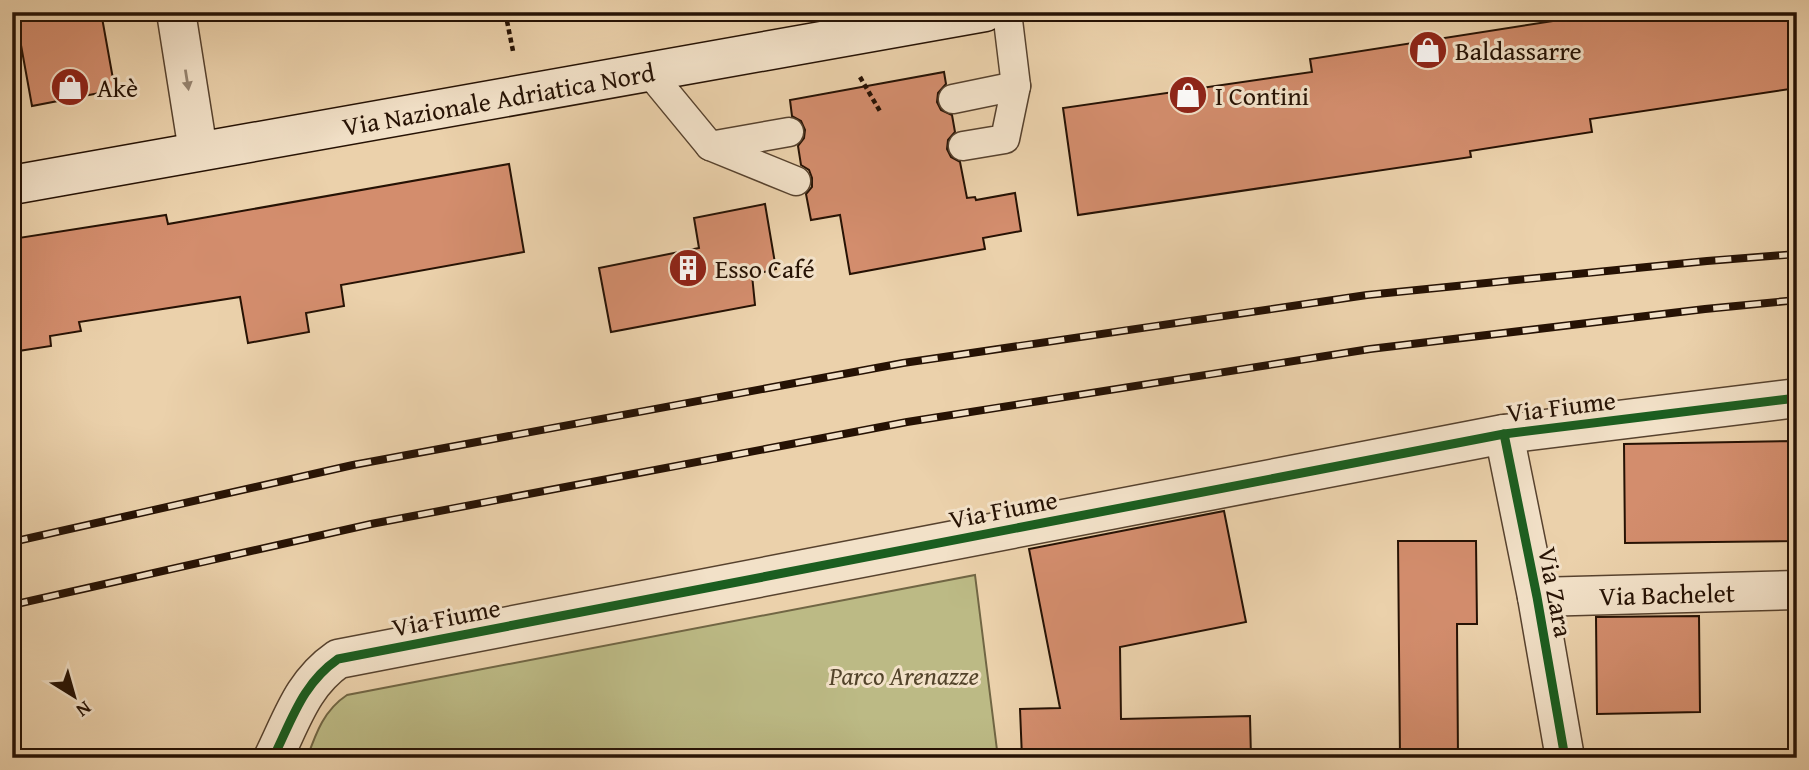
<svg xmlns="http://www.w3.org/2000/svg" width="1809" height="770" viewBox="0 0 1809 770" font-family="'Gentium Book Plus',serif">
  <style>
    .green { fill: #bcba85; stroke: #716644; stroke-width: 2 }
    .building { fill: #d38d6d; stroke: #261204; stroke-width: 2 }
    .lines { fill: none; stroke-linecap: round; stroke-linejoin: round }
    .lane-casing { stroke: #57422e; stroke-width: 31 }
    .street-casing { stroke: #57422e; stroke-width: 41 }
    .secondary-casing { stroke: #261204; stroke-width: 41 }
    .path { stroke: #261204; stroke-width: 4.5; stroke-dasharray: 5 3.5; stroke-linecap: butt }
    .lane { stroke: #f2e1c8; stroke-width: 28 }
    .street { stroke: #f2e1c8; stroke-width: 38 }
    .secondary { stroke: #f2e1c8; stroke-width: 38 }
    .rail-casing { stroke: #261204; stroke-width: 8 }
    .rail { stroke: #f2e1c8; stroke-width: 5; stroke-dasharray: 16; stroke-linecap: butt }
    .cycleway-casing { stroke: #f2e1c8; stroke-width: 13 }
    .cycleway { stroke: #1b5e20; stroke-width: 9 }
    .oneway { fill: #968470 }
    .labels { text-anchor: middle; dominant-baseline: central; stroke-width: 6; stroke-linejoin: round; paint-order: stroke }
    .poi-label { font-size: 26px; fill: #261204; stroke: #f2e1c8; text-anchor: start }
    .street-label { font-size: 26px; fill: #261204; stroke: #f2e1c8 }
    .park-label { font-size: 26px; font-style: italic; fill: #53442b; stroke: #f2e1c8 }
  </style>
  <rect width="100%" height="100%" fill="#ebd1ab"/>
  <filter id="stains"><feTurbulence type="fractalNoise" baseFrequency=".00286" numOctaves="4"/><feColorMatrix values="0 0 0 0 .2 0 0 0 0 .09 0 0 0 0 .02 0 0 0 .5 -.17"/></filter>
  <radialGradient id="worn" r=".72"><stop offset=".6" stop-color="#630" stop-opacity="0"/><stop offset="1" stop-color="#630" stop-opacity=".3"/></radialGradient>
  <path class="green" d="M 975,575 L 998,758 L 307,758 C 316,733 324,710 347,695 Z"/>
  <g class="building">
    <polygon points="15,12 101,12 115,90 32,106"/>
    <polygon points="1611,12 1789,12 1797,65 1797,88 1590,119 1592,132 1470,151 1471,157 1078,215 1063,108 1312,72 1310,59"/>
    <polygon points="944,72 946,84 938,93 937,102 941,110 952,115 955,132 948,140 947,149 951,157 960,162 967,198 975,197 976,200 1015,193 1021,231 983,238 985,249 850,274 840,215 811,220 806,194 812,187 812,178 809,170 801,165 798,146 804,138 805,130 801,121 792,116 790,100"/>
    <polygon points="509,164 524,252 341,285 344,306 306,313 309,332 248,343 240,297 79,322 81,331 50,336 51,346 12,352 12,239 166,215 168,224"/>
    <polygon points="765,204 776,269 752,275 755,305 611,332 599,268 699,248 694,218"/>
    <polygon points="1795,441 1796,541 1625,543 1624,444"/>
    <polygon points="1224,511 1246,622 1120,647 1121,719 1250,716 1251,758 1022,758 1020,709 1060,708 1029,549"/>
    <polygon points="1398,541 1476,541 1477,624 1457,624 1458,758 1400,758"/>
    <polygon points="1699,616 1700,712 1597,714 1596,617"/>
  </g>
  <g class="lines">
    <g class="lane-casing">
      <g id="lane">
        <polyline points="649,72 710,146 796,181"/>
        <polyline points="953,99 1016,86"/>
        <polyline points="710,146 789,132"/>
        <polyline points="963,146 1005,139 1016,86 1007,12"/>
      </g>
    </g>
    <g class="street-casing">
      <g id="street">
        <polyline points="176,12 198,151"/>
        <polyline points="1504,434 1537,597 1565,758"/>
        <path id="s1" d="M 1537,597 L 1797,590"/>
        <path d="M 273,758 C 292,720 302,684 338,659 L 1504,434 L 1797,398"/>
      </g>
    </g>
    <g class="secondary-casing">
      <g id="secondary">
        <path id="s2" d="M 12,185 L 985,12"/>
      </g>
    </g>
    <g class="path">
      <polyline points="507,21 513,51"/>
      <polyline points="860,77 881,113"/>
    </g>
    <use href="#lane" class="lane"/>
    <use href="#street" class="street"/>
    <use href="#secondary" class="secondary"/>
    <g class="rail-casing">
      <g id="rail">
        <polyline points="12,542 353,465 903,363 1367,295 1707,261 1797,254"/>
        <polyline points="12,605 371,524 907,422 1370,349 1705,309 1797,300"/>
      </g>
    </g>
    <use href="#rail" class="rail"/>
    <g class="cycleway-casing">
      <g id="cycleway">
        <polyline points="1504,434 1537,597 1565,758"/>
        <path d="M 273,758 C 292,720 302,684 338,659 L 1504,434 L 1797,398"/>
      </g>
    </g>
    <use href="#cycleway" class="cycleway"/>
  </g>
  <defs><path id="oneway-solid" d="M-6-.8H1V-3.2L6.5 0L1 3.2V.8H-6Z" transform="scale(1.75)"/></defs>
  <use class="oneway" href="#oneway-solid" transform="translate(187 80) rotate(81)"/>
  <defs>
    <g id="shop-disc" transform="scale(2.0125)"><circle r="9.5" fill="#8f2418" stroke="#f2e1c8"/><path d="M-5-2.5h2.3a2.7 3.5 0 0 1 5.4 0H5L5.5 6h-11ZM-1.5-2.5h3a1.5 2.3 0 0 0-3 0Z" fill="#fff"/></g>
    <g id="building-disc" transform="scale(2.0125)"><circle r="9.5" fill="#8f2418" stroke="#f2e1c8"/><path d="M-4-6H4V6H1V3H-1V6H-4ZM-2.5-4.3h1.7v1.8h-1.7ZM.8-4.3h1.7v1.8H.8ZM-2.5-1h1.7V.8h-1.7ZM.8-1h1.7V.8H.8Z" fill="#fff"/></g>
  </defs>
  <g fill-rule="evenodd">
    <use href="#shop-disc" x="1428" y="50"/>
    <use href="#shop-disc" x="70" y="87"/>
    <use href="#shop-disc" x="1188" y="95"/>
    <use href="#building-disc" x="688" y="268"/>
  </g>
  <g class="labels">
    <g class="poi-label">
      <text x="1455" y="50">Baldassarre</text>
      <text x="97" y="87">Akè</text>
      <text x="1215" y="95">I Contini</text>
      <text x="715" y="268">Esso Café</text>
    </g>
    <g class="street-label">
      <text stroke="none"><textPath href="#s2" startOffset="494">Via Nazionale Adriatica Nord</textPath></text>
      <text transform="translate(1561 406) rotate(-7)">Via Fiume</text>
      <text transform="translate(1003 509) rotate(-11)">Via Fiume</text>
      <text transform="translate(1556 592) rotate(79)">Via Zara</text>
      <text stroke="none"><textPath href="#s1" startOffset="130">Via Bachelet</textPath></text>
      <text transform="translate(446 617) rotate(-11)">Via Fiume</text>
    </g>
    <g class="park-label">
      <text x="904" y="675">Parco Arenazze</text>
    </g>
  </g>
  <rect width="1809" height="770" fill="none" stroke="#ebd1ab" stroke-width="42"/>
  <rect x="14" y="14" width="1781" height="742" fill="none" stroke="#261204" stroke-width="3.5"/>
  <rect x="21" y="21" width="1767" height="728" fill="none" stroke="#261204" stroke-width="2"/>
  <g transform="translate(74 696) rotate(143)" stroke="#f2e1c8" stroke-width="5" paint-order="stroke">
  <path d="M0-5L12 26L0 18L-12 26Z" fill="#261204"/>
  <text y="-10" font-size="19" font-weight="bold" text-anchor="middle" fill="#261204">N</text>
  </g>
  <rect width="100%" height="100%" filter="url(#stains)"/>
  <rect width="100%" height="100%" fill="url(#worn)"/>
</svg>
